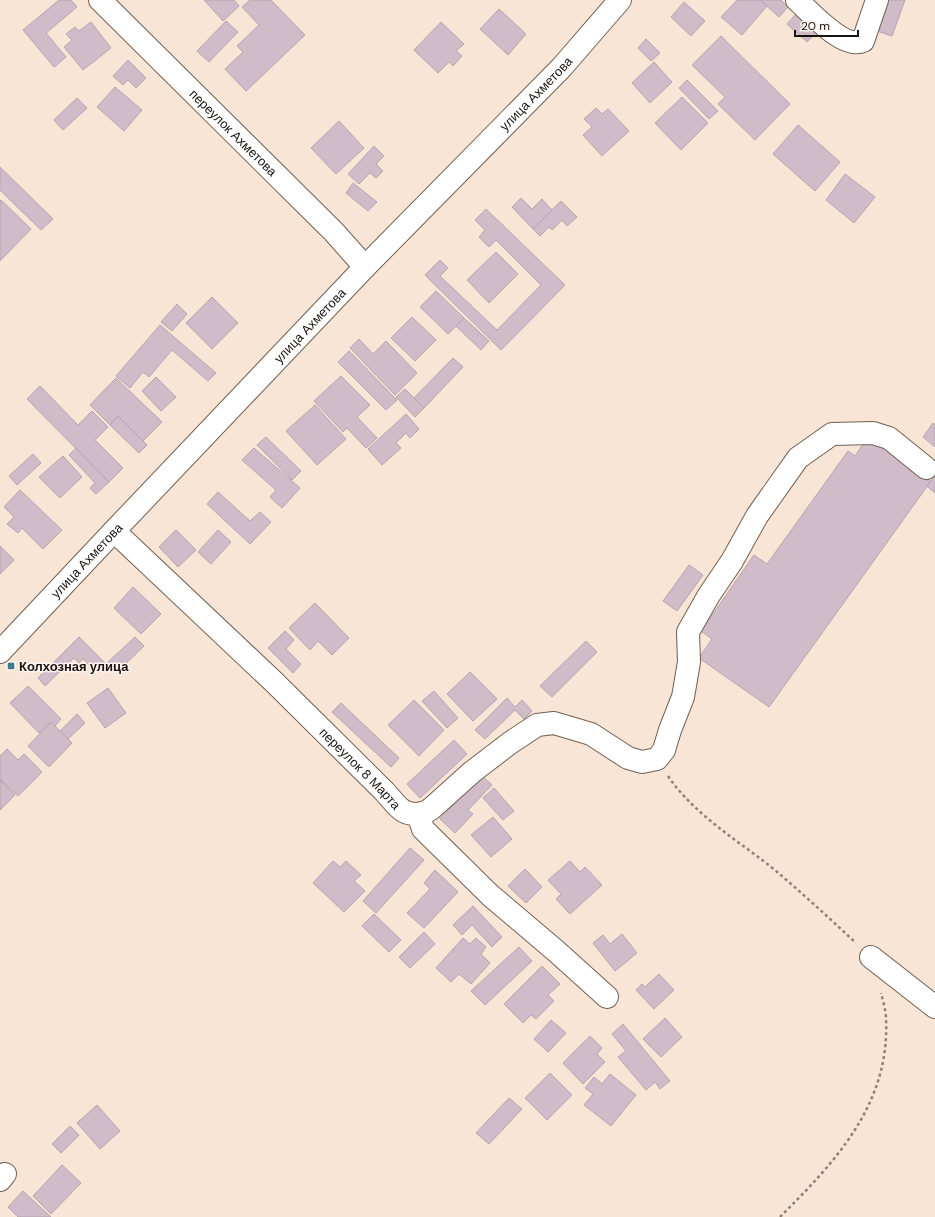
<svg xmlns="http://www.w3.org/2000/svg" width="935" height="1217" viewBox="0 0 935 1217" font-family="'DM Sans',sans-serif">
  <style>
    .building { fill: #d0bbc9; stroke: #b7a2b1 }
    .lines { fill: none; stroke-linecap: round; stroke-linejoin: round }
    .minor-casing { stroke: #706051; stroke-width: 24 }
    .path { stroke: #8d8075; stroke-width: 2.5; stroke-dasharray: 3 3; stroke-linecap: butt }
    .minor { stroke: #fff; stroke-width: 22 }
    .poi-dot { fill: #3a7b8e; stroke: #fdf5ee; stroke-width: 1.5 }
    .labels { text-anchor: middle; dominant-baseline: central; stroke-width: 3; stroke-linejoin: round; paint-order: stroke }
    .street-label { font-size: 13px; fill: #1a140e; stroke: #fdf5ee }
    .poi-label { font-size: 13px; font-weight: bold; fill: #1a140e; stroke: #fdf5ee; text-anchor: start }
  </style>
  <rect width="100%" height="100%" fill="#f9e5d5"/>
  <g class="building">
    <polygon points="59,0 71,0 77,7 46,33 66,57 54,67 23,30"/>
    <polygon points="204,0 234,0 239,6 223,21"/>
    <polygon points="250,0 271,0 305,35 246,91 225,69 243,52 237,46 259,25 242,7"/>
    <polygon points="737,0 760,0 767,6 742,35 721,17"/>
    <polygon points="760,0 781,0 788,7 779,17"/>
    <polygon points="885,0 905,0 892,36 874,30"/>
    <polygon points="684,2 705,21 691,36 671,17"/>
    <polygon points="499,9 526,34 508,55 480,29"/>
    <polygon points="797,13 817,32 807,42 787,24"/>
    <polygon points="226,21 238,32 209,62 197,51"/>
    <polygon points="91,22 111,48 83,70 64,47 72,40 66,34 75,27 79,31"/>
    <polygon points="441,22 464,44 456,51 462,56 453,66 449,62 438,73 414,50"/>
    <polygon points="721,36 790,104 755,140 718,104 725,97 692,65"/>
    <polygon points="646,39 660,53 651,61 638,48"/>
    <polygon points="128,60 146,78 136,88 128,80 123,85 113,76"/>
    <polygon points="654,62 672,82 650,103 632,83"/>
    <polygon points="687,80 718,111 709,119 679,88"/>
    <polygon points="115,87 142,110 124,131 97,107"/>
    <polygon points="682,97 708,123 681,150 655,123"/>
    <polygon points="77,98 87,108 63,130 54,120"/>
    <polygon points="596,108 602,114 608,109 629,131 602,156 583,135 592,127 584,119"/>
    <polygon points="339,121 364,148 336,174 311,148"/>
    <polygon points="798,125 840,162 815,191 773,154"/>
    <polygon points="374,146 384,156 376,164 383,171 376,178 370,173 359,184 348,174"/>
    <polygon points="0,167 53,219 41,230 0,190"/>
    <polygon points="845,174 875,197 854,223 826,200"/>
    <polygon points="353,183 377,202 368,211 346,193"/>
    <polygon points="521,198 532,209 542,199 552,210 533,229 512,207"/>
    <polygon points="1,200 31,229 0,261 0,201"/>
    <polygon points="561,201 577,217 567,226 562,220 552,230 549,227 540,236 533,229"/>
    <polygon points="486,209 565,285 501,350 425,275 440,260 448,268 440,276 497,330 541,285 496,240 489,247 479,237 485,230 475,220"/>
    <polygon points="496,252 518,274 489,303 467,280"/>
    <polygon points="436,291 464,318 448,334 420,307"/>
    <polygon points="212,297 238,323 212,349 186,323"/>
    <polygon points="177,304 187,314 172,331 161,322"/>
    <polygon points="412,317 436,340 415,361 391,338"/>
    <polygon points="464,318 489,341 481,350 456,326"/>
    <polygon points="160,325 216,373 208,381 172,350 149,377 143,372 130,388 116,376"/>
    <polygon points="359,339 373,354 386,341 417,373 395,395 350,348"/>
    <polygon points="349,351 397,400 386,410 338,362"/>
    <polygon points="453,358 463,367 424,408 414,398"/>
    <polygon points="341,376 370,405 357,417 377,438 366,448 347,428 343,432 314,401"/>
    <polygon points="156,377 176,397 161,411 142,391"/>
    <polygon points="116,378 162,422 143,441 118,416 110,425 90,405"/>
    <polygon points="40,386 78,425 92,411 108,427 95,440 123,468 109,482 27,399"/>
    <polygon points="405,389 424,408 415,417 396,397"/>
    <polygon points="315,405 346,439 317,465 286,431"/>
    <polygon points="406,414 419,429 410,438 406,433 396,443 401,448 382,465 368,449"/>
    <polygon points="118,416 147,445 139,453 110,425"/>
    <polygon points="933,423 935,425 935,447 923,437"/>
    <polygon points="266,437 301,471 292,480 257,445"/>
    <polygon points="868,437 931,481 769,707 699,658 712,639 701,631 754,555 767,564 848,451 855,456"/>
    <polygon points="76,448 109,482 96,494 90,488 95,483 69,455"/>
    <polygon points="254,448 300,488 282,508 270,497 276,490 242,460"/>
    <polygon points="33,454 41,463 17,485 9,476"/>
    <polygon points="63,456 82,477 60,498 39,477"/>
    <polygon points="935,475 935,493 927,486"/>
    <polygon points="20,490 62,530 43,549 22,528 18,533 7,524 14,517 4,507"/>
    <polygon points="218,492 250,521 260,512 271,522 250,544 207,504"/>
    <polygon points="176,530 196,550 178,567 159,547"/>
    <polygon points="218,530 231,542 211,564 198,552"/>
    <polygon points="0,546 14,560 0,574"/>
    <polygon points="689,565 703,575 677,611 663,601"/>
    <polygon points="133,587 161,614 141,634 114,608"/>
    <polygon points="315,603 349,638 332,655 318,641 310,650 289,628"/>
    <polygon points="285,631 294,640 286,649 301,664 293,673 268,648"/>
    <polygon points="79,637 105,663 96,672 83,659 79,663 74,658 45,686 38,678"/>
    <polygon points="135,637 144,646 117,672 108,662"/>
    <polygon points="586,641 597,652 552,697 540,686"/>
    <polygon points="470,672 497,699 473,721 447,694"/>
    <polygon points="28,686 61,719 55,726 51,722 39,733 10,703"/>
    <polygon points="108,688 126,713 105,728 87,703"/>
    <polygon points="434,691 458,718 447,728 422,701"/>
    <polygon points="507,698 515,707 522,700 532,711 524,719 515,710 485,739 475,730"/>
    <polygon points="414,700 444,730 419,756 388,725"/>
    <polygon points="341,703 399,758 391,767 332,712"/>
    <polygon points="77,714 85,723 68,739 60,731"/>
    <polygon points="51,722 72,743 49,767 28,746"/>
    <polygon points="454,740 467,754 420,798 407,784"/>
    <polygon points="7,749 18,760 24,754 42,772 18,796 0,779 0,756"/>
    <polygon points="481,775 492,785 468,810 473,814 455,833 440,819"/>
    <polygon points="0,780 15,795 0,810"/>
    <polygon points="494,788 514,811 503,820 483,798"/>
    <polygon points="493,817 512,839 491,857 471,835"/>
    <polygon points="410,848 424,860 376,913 363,901"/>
    <polygon points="333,861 340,867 346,861 361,875 354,881 365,891 344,912 313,883"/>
    <polygon points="570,861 580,872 585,867 602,885 570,914 556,899 561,894 548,880"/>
    <polygon points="525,869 542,887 526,903 508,886"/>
    <polygon points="435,870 458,892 424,928 407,913 430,889 424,883"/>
    <polygon points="473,906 502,937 492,947 472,925 462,935 453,925"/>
    <polygon points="374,914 401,940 389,952 362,926"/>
    <polygon points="424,932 435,944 410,968 399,957"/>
    <polygon points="622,934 637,953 615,971 593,943 603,935 610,944"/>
    <polygon points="463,938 470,944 476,938 486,947 481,954 490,963 471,984 459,974 451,982 436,968"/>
    <polygon points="519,947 532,961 485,1005 471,991"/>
    <polygon points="542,966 560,984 548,995 554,1001 536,1019 531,1015 523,1023 504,1004"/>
    <polygon points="659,974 674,990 654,1009 636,990 642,984 645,987"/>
    <polygon points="665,1018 682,1037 661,1057 643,1039"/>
    <polygon points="551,1020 566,1033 548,1052 534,1039"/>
    <polygon points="623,1024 670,1081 660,1089 655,1082 646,1090 618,1057 626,1051 612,1034"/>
    <polygon points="590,1036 602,1048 597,1054 605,1062 583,1084 563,1063"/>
    <polygon points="550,1073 572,1095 547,1120 525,1098"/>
    <polygon points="610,1074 636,1095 611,1126 584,1105 593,1094 585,1088 594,1077 602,1084"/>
    <polygon points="509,1098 522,1109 489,1144 476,1133"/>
    <polygon points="97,1105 120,1131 100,1149 77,1123"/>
    <polygon points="70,1126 79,1135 61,1153 52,1144"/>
    <polygon points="62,1165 81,1183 51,1214 33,1196"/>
    <polygon points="23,1191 51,1217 18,1217 8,1207"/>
  </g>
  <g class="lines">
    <g class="minor-casing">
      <g id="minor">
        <path id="s1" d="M 100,0 L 334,232 L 365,267"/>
        <path d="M 797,0 C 810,12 844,50 863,41 L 877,0"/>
        <path id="s2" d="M 114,531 L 274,682 L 385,792 C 396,804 401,815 418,814 L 423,829 L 490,895 L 556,951 L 607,997"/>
        <path id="s3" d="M 0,652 L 114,531 L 365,267 L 562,67 L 620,0"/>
        <polyline points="418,814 426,812 432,808 472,772 510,743 537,725 554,723 591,734 628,758 642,762 657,759 664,750 670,730 683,697 689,662 688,632 709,595 732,561 757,516 798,458 832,434 873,433 889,438 926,468"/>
        <polyline points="871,957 935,1007"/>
        <polyline points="0,1180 5,1174"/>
      </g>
    </g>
    <g class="path">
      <path d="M 668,776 C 694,814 734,838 770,866 C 800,891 828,917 856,943"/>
      <path d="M 780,1217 C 836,1161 890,1104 886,1019 C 886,1011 883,1001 881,993"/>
    </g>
    <use href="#minor" class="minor"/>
  </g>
  <rect class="poi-dot" x="7" y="662" width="8" height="8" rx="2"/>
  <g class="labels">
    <g class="street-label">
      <text stroke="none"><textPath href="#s3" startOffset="774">улица Ахметова</textPath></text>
      <text stroke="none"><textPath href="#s1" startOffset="188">переулок Ахметова</textPath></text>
      <text stroke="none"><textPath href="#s3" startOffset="450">улица Ахметова</textPath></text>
      <text stroke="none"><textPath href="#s3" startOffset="126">улица Ахметова</textPath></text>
      <text stroke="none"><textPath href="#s2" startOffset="342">переулок 8 Марта</textPath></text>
    </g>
    <g class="poi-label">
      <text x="19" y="666">Колхозная улица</text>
    </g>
  </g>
  <path d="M795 30v6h63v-6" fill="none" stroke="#1a140e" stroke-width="2"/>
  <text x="801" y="30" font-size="12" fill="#1a140e" stroke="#fdf5ee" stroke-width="3" paint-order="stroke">20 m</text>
</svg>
